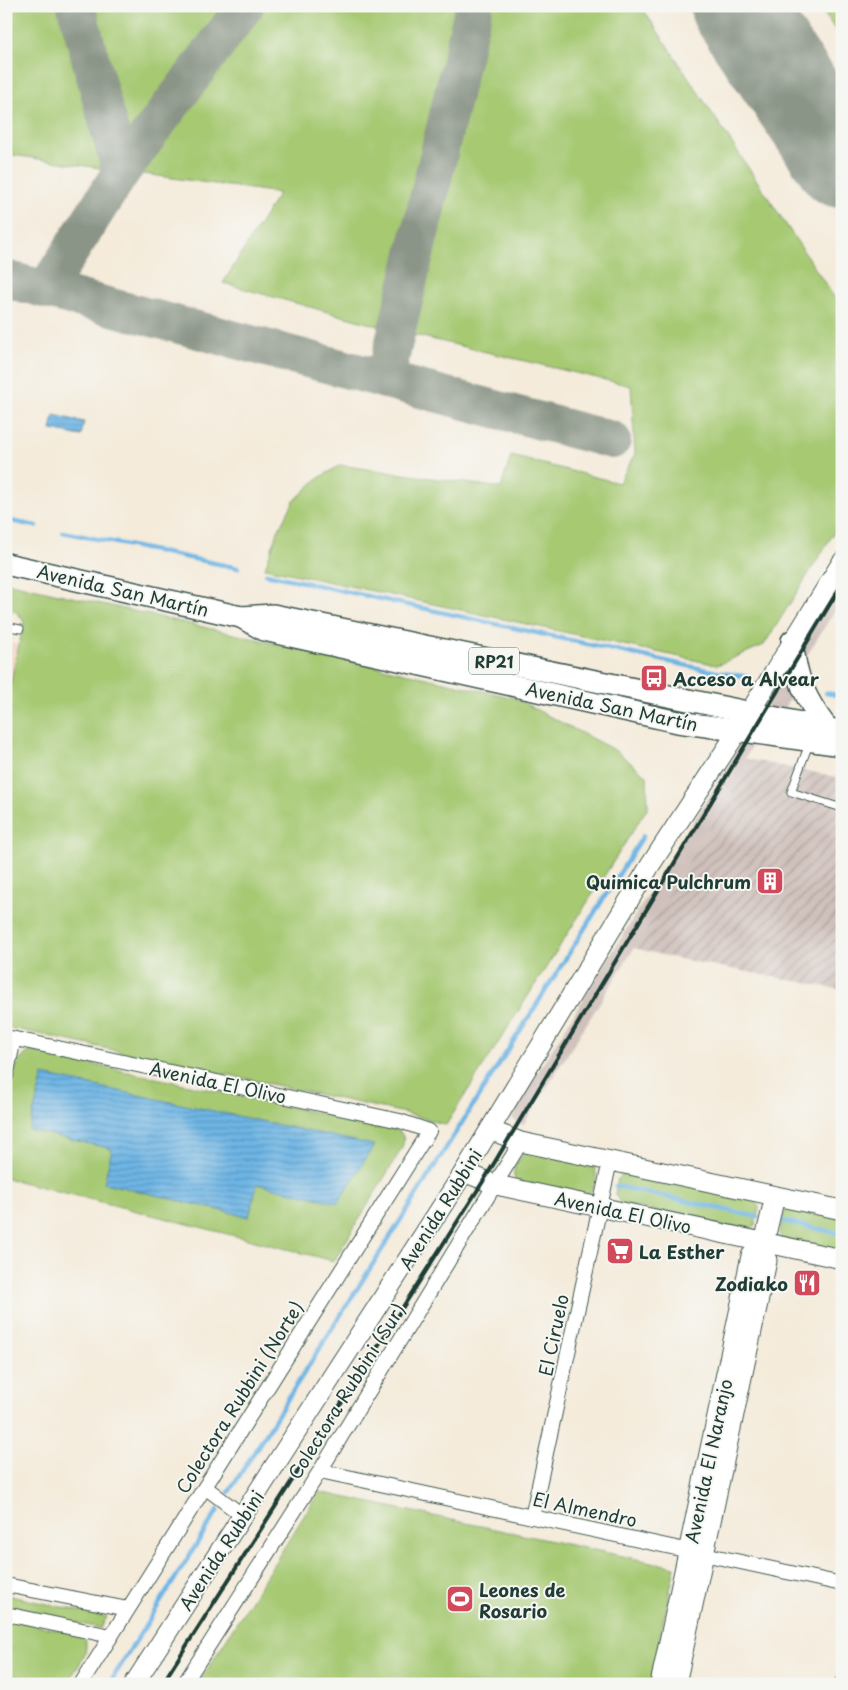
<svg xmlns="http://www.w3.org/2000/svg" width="848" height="1690" viewBox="0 0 848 1690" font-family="'Playpen Sans',sans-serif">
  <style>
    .built { fill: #f3d4bf }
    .industrial { fill: url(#industrial-furrows) }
    .railway { fill: #cfc0bb }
    .green { fill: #a6c972; stroke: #628353 }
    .water { fill: url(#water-rules); stroke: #46798c }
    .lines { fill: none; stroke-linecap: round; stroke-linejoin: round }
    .stream { stroke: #6eb5e5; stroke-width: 4.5 }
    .taxiway { stroke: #8a9487; stroke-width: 38 }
    .runway { stroke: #8a9487; stroke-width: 92 }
    .lane-casing { stroke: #3f574d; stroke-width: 9 }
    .street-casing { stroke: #3f574d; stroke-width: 16 }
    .secondary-casing { stroke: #3f574d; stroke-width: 21 }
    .primary-casing { stroke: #3f574d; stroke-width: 24 }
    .lane { stroke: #fff; stroke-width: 7 }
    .street { stroke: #fff; stroke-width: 14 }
    .secondary { stroke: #fff; stroke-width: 19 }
    .primary { stroke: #fff; stroke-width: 21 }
    .rail { stroke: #1f3d34; stroke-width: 4 }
    .labels { text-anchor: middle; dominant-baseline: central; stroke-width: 4; stroke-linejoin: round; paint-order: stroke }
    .shield { fill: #f6f6f2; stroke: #60746d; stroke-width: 1 }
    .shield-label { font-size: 16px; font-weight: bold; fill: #1f3d34 }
    .street-label { font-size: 18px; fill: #1f3d34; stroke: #f6f6f2 }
    .poi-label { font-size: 18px; font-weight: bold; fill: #1f3d34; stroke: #f6f6f2; text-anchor: start }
  </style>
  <defs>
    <pattern id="industrial-furrows" width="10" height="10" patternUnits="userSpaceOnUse" patternTransform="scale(1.25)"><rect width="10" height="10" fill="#cfc0bb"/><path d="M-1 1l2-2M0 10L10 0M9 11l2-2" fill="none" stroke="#a79d99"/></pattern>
    <pattern id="water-rules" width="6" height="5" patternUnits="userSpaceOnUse" patternTransform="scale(1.25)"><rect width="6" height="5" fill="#6eb5e5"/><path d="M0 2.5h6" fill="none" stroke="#5a94ba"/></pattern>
  </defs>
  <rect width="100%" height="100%" fill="#f6f6f2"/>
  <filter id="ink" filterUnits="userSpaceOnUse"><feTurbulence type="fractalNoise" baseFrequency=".02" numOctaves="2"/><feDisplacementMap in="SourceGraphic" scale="10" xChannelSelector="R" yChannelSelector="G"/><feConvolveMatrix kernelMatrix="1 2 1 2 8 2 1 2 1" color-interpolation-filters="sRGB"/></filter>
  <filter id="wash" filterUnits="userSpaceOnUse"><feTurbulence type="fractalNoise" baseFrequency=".0096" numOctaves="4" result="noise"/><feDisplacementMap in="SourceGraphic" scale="20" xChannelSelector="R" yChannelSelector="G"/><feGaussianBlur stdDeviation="1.12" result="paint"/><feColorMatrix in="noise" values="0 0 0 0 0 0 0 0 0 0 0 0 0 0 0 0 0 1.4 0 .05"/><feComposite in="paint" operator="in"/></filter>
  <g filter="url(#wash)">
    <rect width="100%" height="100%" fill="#f4ebda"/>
    <polygon class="built" points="6,642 19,645 6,704"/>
    <polygon class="industrial" points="752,760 842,778 842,990 674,958 634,948"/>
    <g class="railway">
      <polygon points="842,578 842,599 786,689 794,691 782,712 765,709"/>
      <polygon points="744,740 754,743 745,758 752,760 523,1125 512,1119 515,1109"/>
    </g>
    <g class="green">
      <polygon points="6,6 61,6 106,169 6,154"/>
      <polygon points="91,6 222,6 126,137"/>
      <polygon points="262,6 456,6 382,327 223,283 279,193 137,173"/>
      <polygon points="487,6 641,6 842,309 842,520 764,645 717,665 265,568 278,531 294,501 316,480 340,465 501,488 511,456 619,483 635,454 631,386 414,335"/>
      <polygon points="819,6 842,6 842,40"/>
      <polygon points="6,582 514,698 616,751 647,776 648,807 446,1125 405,1113 6,1027 6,704 24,622 17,612 6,610"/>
      <path d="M 31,1051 L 396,1130 L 402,1134 L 404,1140 L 402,1148 L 334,1261 L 6,1178 C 6,1150 1,1063 31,1051 Z"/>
      <path d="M 527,1151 L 594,1166 C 599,1176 594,1189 587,1196 L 517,1184 C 509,1171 517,1160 527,1151 Z"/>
      <polygon points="626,1172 753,1198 759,1207 755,1225 748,1232 620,1203 615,1194 618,1179"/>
      <polygon points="792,1206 842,1218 842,1253 782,1239 779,1233 785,1209"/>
      <polygon points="319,1492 675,1567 650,1684 198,1684"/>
      <polygon points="6,1595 107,1617 101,1628 6,1609"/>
      <path d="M 6,1618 L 84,1636 C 92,1653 75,1670 66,1684 L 6,1684 Z"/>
    </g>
    <g class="water">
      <polygon points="54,415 84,422 81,436 51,430"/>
      <polygon points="43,1075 374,1145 338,1203 257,1184 249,1217 104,1183 112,1149 29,1130"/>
    </g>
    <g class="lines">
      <g class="stream">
        <polyline points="6,520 36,526"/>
        <polyline points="63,532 238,568"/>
        <polyline points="266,574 716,672 749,677"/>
        <polyline points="785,685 792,687"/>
        <polyline points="826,693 842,696"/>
        <polyline points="616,1186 758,1217"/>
        <polyline points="782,1221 842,1234"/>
        <polyline points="229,1492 643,836"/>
        <polyline points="109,1684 218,1510"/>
      </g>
      <g class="taxiway">
        <polyline points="76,6 121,172"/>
        <polyline points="6,279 612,440"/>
        <polyline points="46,289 121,172 245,6"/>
        <polyline points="385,380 474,6"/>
      </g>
      <polyline class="runway" points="736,6 842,162"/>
    </g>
  </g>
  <g filter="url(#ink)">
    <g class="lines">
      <g class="lane-casing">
        <g id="lane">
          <polyline points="6,626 20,629"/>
          <polyline points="809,744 791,792 842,808"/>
        </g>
      </g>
      <g class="street-casing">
        <g id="street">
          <polyline points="6,1037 400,1121 429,1131 81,1684"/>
          <polyline points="6,1076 14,1039"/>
          <polyline points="320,1471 842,1584"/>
          <polyline points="205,1487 243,1516"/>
          <polyline points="532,1517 610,1161"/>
          <polyline points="6,1585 128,1609"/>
          <polyline points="6,1614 111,1636"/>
          <polyline points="184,1684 320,1471 521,1142"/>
          <polyline points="841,1684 842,1682"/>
        </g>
      </g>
      <g class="secondary-casing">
        <g id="secondary">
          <polyline points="490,1130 521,1142 842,1210"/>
          <polyline points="464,1172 496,1185 842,1259"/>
          <polyline points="134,1684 464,1172 651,864 738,731 842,562"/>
          <polyline points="660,1684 751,1256 764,1243"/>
          <polyline points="676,1684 767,1261 764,1243 775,1196"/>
        </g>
      </g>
      <g class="primary-casing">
        <g id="primary">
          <polyline points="6,564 241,617 264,630 678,722 842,745"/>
          <polyline points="241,617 273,615 835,730 842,734"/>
          <path d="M 792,641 C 796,678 805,699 827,728"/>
        </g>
      </g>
      <use href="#lane" class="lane"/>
      <use href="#street" class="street"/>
      <use href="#secondary" class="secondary"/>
      <use href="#primary" class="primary"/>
      <polyline class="rail" points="162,1684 484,1180 842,584"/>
    </g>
  </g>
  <defs>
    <g id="bus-square" transform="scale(1.4375)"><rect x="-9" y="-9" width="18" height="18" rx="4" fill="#d1495b" stroke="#f6f6f2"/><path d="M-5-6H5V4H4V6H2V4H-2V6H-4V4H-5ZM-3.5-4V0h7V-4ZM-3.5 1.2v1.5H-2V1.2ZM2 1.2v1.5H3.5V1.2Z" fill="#fff"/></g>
    <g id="building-square" transform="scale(1.4375)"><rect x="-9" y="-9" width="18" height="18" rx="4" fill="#d1495b" stroke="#f6f6f2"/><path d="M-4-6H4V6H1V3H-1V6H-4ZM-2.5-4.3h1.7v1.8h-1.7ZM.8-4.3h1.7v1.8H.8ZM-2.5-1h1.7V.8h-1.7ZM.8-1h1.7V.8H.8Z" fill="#fff"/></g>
    <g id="supermarket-square" transform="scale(1.4375)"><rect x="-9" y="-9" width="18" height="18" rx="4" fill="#d1495b" stroke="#f6f6f2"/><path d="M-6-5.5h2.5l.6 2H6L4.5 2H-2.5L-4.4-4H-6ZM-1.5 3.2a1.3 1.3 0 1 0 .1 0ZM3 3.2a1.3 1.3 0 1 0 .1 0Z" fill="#fff"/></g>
    <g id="restaurant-square" transform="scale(1.4375)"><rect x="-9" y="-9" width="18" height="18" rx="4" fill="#d1495b" stroke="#f6f6f2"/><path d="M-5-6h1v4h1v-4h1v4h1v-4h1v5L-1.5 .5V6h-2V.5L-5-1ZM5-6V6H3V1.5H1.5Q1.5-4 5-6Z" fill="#fff"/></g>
    <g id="stadium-square" transform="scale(1.4375)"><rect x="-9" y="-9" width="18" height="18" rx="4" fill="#d1495b" stroke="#f6f6f2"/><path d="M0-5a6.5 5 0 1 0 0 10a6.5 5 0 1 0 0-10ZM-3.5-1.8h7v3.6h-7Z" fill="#fff"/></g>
  </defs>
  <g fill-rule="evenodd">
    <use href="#bus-square" x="654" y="678"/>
    <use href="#building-square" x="770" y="881"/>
    <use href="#supermarket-square" x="620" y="1251"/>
    <use href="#restaurant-square" x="807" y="1283"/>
    <use href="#stadium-square" x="460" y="1599"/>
  </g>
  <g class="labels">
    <rect class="shield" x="469" y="647.5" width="50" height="27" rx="4"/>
    <g class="shield-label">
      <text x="494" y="661">RP21</text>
    </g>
    <g class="street-label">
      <text transform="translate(123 590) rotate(13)">Avenida San Martín</text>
      <text transform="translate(612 706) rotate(12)">Avenida San Martín</text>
      <text transform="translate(218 1082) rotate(12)">Avenida El Olivo</text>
      <text transform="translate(440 1209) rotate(-58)">Avenida Rubbini</text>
      <text transform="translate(623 1212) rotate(12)">Avenida El Olivo</text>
      <text transform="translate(553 1335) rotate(-78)">El Ciruelo</text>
      <text transform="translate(346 1391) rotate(-58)">Colectora Rubbini (Sur)</text>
      <text transform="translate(239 1397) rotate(-58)">Colectora Rubbini (Norte)</text>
      <text transform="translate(708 1461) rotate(-78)">Avenida El Naranjo</text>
      <text transform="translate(585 1509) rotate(12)">El Almendro</text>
      <text transform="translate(221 1550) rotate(-57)">Avenida Rubbini</text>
    </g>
    <g class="poi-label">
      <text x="673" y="678">Acceso a Alvear</text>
      <text x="751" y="881" text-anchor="end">Quimica Pulchrum</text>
      <text x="639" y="1251">La Esther</text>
      <text x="788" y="1283" text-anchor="end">Zodiako</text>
      <text x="479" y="1589">Leones de<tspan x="479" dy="21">Rosario</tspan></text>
    </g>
  </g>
  <rect width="848" height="1690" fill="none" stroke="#f6f6f2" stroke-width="25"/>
</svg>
